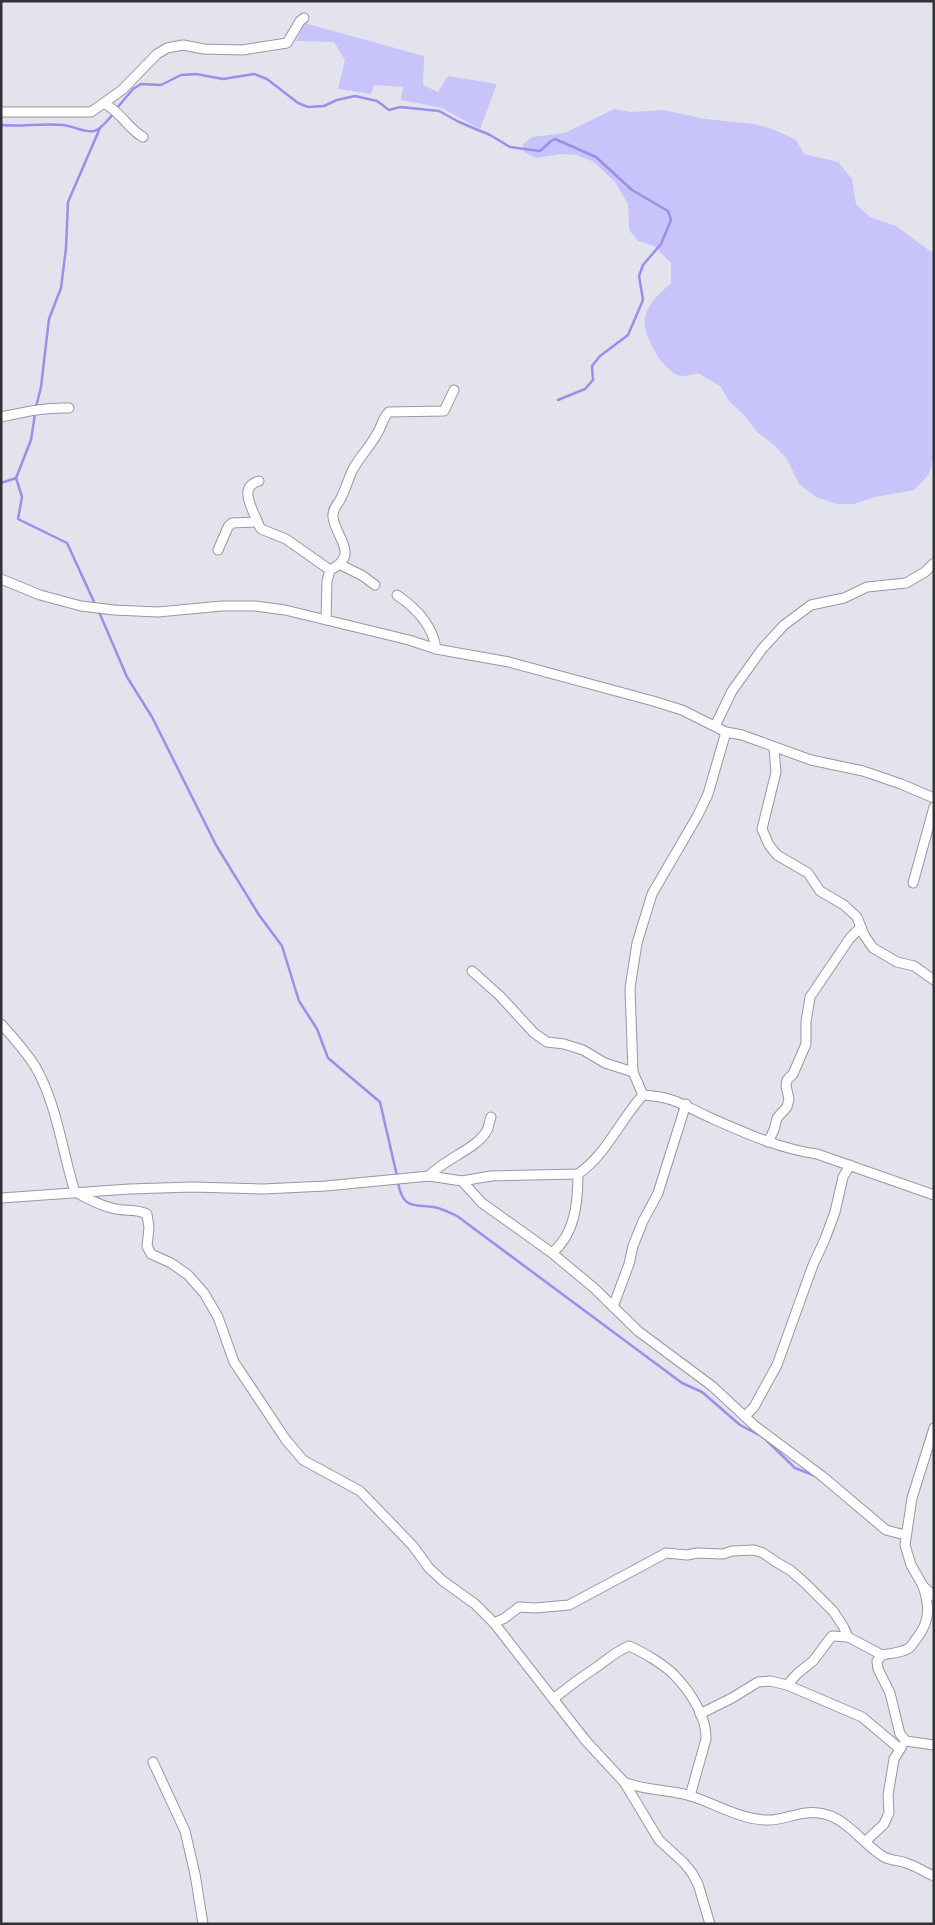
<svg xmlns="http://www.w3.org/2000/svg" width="935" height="1925" viewBox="0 0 935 1925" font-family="'Titillium Web',sans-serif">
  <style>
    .green { fill: #c8c4fb }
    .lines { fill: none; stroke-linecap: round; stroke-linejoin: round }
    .stream { stroke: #9a8fe9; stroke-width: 2.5 }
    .street-casing { stroke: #9897a2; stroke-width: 11 }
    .street { stroke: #fff; stroke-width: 9 }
  </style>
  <rect width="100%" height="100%" fill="#e3e3ee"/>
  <g class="green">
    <polygon points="304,23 424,56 423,85 438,92 448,76 497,84 480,129 442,108 401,100 403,87 374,85 371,94 338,89 345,60 334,42 296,41"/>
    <path d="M 614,109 L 631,112 L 664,110 L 705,119 L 755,124 L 775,130 L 796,140 L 804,154 L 838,162 L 852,179 L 856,204 L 870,217 L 896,226 L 934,254 L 934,455 L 929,474 L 914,490 L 875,497 L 854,504 L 837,504 L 816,497 L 799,484 L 787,459 L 774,445 L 757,432 L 746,417 L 730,402 L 720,386 L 698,373 C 693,374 687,376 682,376 C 664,375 641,333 645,317 C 649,302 661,292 671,283 L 671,263 L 654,246 L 638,241 L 629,230 L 628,204 L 615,182 L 594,162 L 577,155 L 562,154 L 536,158 L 524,152 L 523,144 L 532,137 L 565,133 Z"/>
  </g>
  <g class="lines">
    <g class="stream">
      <polyline points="117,108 133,89 141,84 161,85 181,75 196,74 223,79 254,74 267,79 298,103 308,107 324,106 337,100 355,96 377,101 389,110 400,107 439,111 459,122 490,135 510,147 540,151 551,141 555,139 596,157 632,190 668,211 671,220 661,244 643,265 639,276 643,300 628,335 600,356 592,366 593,380 585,389 558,400"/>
      <path d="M 1,125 C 22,127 42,123 63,125 C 73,126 85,133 94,131 C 102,129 108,119 114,113"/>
      <polyline points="36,407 41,387 49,319 61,288 66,248 68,202 100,128"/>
      <polyline points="35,414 31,440 16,478 22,497 18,519 67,543 95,604"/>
      <polyline points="1,483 16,478"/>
      <polyline points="99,612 127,677 152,717 216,845 259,915 282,946 299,1001 317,1029 328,1058 380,1102 397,1176"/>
      <path d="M 398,1183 C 404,1212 415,1203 438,1208 C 444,1210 451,1213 457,1216 L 682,1383 L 702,1392 L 740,1425 L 763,1437 L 795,1468 L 818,1477"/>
    </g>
    <g class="street-casing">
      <g id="street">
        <path d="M 105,104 C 122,113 127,128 143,137"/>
        <polyline points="1,112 91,112 122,90 157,54 167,48 183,45 204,49 242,50 287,43 300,21 304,18"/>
        <path d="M 1,417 C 24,412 46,407 69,408"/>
        <path d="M 259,481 C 241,486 249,502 254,514 C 257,519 258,525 261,529 L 286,539 L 330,570"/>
        <polyline points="218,550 228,527 232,523 257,522"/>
        <polyline points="341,565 363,576 375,585"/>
        <polyline points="1,579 40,595 81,606 114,610 158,612 222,606 255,606 285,610 409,640 436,649 509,662 653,701 682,710 726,732 742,735 811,760 863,771 901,784 934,798"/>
        <path d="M 397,595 C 416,608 433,625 436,649"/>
        <path d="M 326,620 L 327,581 L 330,570 C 361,555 335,537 333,517 C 332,510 337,505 340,500 C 345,491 348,480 352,471 C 359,457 371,446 378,432 C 382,425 383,417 389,412 L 444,411 L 454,390"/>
        <polyline points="715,726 732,691 762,649 784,625 811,605 844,598 867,587 906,583 925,572 934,563"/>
        <polyline points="774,748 776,772 762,829 769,845 777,855 808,873 820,891 844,905 857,917 864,935 873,948 897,962 914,966 934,980"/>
        <polyline points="913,883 934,807"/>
        <polyline points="472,971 500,996 534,1033 547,1042 564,1044 583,1050 605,1063 633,1072"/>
        <path d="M 1,1024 C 13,1037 25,1051 35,1066 C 57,1104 62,1151 75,1192 C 87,1198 98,1205 112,1208 C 124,1212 136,1208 147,1214 L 149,1228 L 147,1246 L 151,1254 L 171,1263 L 188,1275 L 204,1293 L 218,1317 L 234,1362 L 286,1440 L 303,1460 L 360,1491 L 413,1546 L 429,1568 L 443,1581 L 475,1604 L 494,1623 L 586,1741 L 624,1782 L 659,1840 L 684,1863 L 692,1873 L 698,1884 L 710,1924"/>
        <polyline points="643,1095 633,1072 630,988 637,943 652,894 698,815 708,794 726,732"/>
        <polyline points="768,1142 774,1130 777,1118 787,1107 789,1099 786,1086 787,1080 793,1074 806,1044 806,1022 810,997 850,938 861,927"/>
        <path d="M 429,1176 C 444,1159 476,1149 486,1132 C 489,1128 489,1122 491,1117"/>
        <polyline points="462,1181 482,1203 552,1253 594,1288 638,1331 712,1386 755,1426 822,1476 886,1530 905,1535"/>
        <path d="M 1,1198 L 129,1189 L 192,1187 L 263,1189 L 326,1186 L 429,1176 L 462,1181 L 491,1176 L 578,1174 C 607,1154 620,1120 643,1095 C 676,1097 684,1106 711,1118 C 745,1133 780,1149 817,1154 L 934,1195"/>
        <path d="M 552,1253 C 575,1234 578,1203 578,1174"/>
        <polyline points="613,1307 629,1264 633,1246 643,1221 658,1193 686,1104"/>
        <polyline points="745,1416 754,1407 777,1365 813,1265 825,1239 835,1212 843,1177 850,1165"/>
        <polyline points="934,1428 912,1498 905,1545 911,1565 923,1586 934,1596"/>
        <path d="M 923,1586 C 930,1607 930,1621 917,1638 C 914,1641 912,1646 909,1648 C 902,1653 891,1653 882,1655 L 877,1661 L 878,1669 L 890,1693 L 900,1734 L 906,1741 L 934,1745"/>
        <polyline points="494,1623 505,1618 519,1607 535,1608 569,1605 666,1553 687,1555 697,1553 723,1554 732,1551 754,1550 763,1553 776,1562 790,1570 805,1583 833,1611 843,1626 848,1637"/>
        <polyline points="787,1685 798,1673 813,1661 832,1636 848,1637 882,1655"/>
        <path d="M 553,1699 C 568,1687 583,1676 598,1666 C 609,1658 617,1651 629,1646 C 643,1652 667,1666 677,1678 C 691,1693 707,1718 706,1739 L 690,1796"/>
        <polyline points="700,1714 732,1698 758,1682 770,1681 787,1685 862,1717 900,1749"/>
        <polyline points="153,1762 185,1831 195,1874 203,1924"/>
        <path d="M 624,1782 C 644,1791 669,1789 691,1796 C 716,1804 739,1819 766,1820 C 785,1821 799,1810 819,1813 C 846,1816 862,1844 884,1857 C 892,1861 899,1860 906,1863 C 916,1866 924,1872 934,1876"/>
        <polyline points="866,1841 884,1824 889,1813 888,1795 894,1759 902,1746"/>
      </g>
    </g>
    <use href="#street" class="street"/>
  </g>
  <rect width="935" height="1925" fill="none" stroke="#323237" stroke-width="5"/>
</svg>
